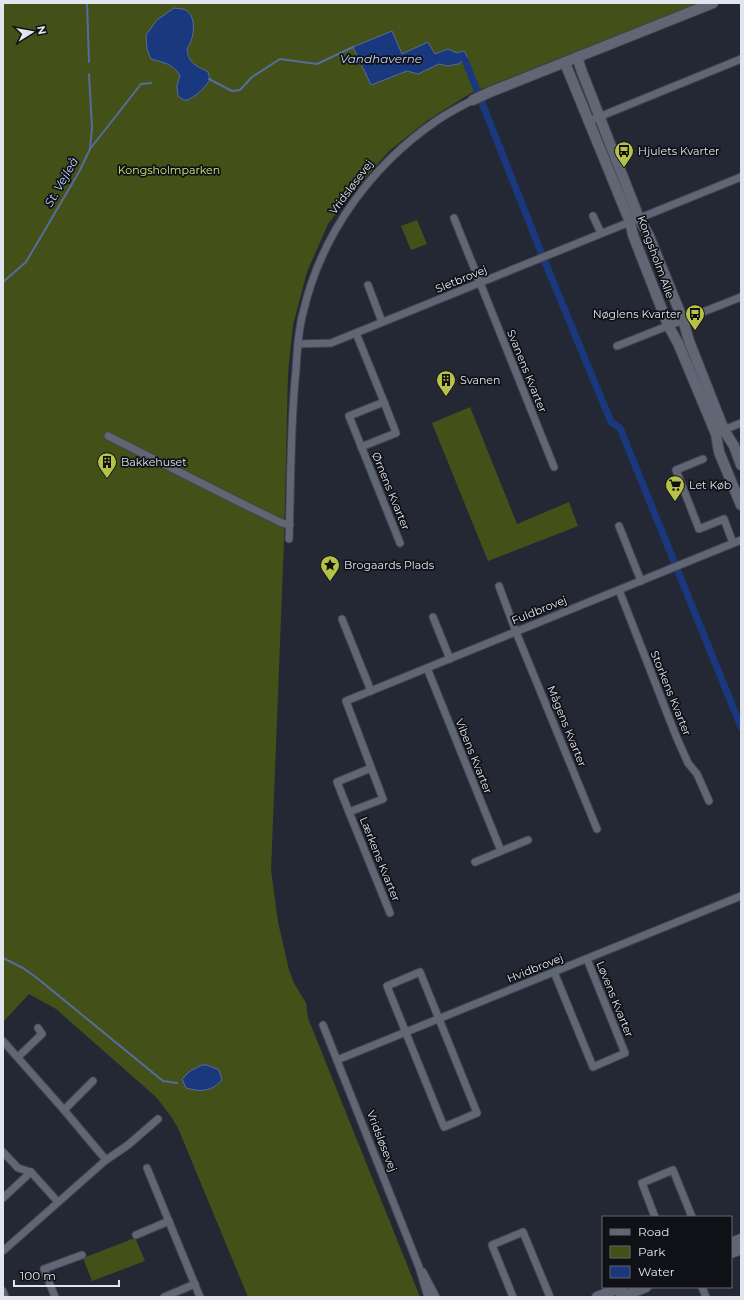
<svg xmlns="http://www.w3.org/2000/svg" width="744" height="1300" viewBox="0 0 744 1300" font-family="Montserrat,sans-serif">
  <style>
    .green { fill: #435119 }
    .water { fill: #19387e; stroke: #556c9f }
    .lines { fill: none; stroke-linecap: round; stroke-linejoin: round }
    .stream { stroke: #556c9f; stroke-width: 2 }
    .canal { stroke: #19387e; stroke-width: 7 }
    .street-casing { stroke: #40434e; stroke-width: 9 }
    .secondary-casing { stroke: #40434e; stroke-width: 12 }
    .street { stroke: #616674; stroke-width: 7 }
    .secondary { stroke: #616674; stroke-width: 10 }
    .labels { text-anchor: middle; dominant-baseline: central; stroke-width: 3.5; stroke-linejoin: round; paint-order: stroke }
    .poi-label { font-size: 11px; fill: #e2e5ed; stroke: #0f1116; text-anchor: start }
    .park-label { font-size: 11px; fill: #cbed72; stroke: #0f1116 }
    .street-label { font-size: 11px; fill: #e2e5ed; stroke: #0f1116 }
    .water-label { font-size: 12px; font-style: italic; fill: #bfd4fd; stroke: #0f1116 }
  </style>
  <rect width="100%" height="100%" fill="#242834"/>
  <g class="green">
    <polygon points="3,3 698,3 471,93 428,120 389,151 354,191 328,224 307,272 293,325 288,373 284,541 271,870 278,922 289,970 294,983 306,1003 308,1018 420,1297 248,1297 178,1128 170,1115 156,1097 56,1009 29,994 3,1022"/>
    <polygon points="417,220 427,244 411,250 401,226"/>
    <polygon points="470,407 517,524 569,502 578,526 488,561 432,423"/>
    <polygon points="135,1238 145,1261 92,1281 83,1258"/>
  </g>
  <g class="water">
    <path d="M 174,8 C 180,9 185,8 189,13 C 197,22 193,40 187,49 C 189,65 196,65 208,72 L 210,79 C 208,85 191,102 184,100 C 183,100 179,97 178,96 L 177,86 L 180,75 C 171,63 165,63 151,59 L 147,49 L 146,35 L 157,20 Z"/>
    <polygon points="392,31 402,54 428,42 435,54 448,49 457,53 464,51 468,58 458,64 448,66 439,64 418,74 407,71 371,85 353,47"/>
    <path d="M 202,1065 L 207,1065 L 219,1070 L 222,1080 C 210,1092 202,1092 186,1088 L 182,1079 L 190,1071 Z"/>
  </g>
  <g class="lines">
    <g class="stream">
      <polyline points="87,3 89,62"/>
      <polyline points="209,79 232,91 240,90 252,77 280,59 317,64 353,47"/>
      <polyline points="90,149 141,84 151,83"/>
      <polyline points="3,282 26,262 79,172 90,149 92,128 89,74"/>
      <polyline points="3,958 23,968 37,978 163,1081 177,1083"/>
    </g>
    <polyline class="canal" points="465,60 545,262 611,422 620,428 741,727"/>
    <g class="street-casing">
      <g id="street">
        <polyline points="589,121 741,59"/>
        <polyline points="593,216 601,233"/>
        <polyline points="454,218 554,467"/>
        <polyline points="368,285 382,322"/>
        <polyline points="356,333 384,402 349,416 400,543"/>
        <polyline points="298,344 331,343 741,177"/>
        <polyline points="617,346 741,297"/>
        <polyline points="721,431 741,423"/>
        <polyline points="108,436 247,506 282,523 290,525"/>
        <polyline points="361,447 396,433 384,402"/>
        <polyline points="703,459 676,470 699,529 724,519 733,543"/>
        <polyline points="619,526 641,581"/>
        <path d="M 289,539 C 291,483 290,426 296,370 C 297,351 298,331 303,313 C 321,234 371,166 436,121 C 448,113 461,106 473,100"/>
        <polyline points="499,586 516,632 597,829"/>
        <polyline points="619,590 676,736 688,763 697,774 709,801"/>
        <polyline points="433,617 450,659"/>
        <polyline points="342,619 371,691"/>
        <polyline points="427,668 501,851"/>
        <polyline points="349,812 337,782 371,768"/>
        <polyline points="475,862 528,840"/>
        <polyline points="390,913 349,812 383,799 346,701 741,540"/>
        <polygon points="420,972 477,1113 444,1127 387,986"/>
        <polyline points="554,972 593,1067 625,1053 587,959"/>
        <polyline points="323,1025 419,1267 428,1297"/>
        <polyline points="3,1041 64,1110 106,1160 128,1145 158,1119"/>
        <polyline points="18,1057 42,1034 38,1028"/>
        <polyline points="337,1060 741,896"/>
        <polyline points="64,1110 93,1081"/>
        <polyline points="3,1152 18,1168 31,1172 58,1202"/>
        <polyline points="147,1168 200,1297"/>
        <polyline points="3,1198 31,1172"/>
        <polyline points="655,1217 642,1183 673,1170 692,1217"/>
        <polyline points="136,1235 169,1221"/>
        <polyline points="3,1251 106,1160"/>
        <polyline points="423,1272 436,1297"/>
        <polyline points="702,1287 706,1297"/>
        <polyline points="3,1291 5,1297"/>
        <polyline points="55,1297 44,1269 82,1255"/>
        <polyline points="164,1297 195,1284"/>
        <polyline points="513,1297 492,1245 523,1232 550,1297"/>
      </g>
    </g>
    <g class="secondary-casing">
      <g id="secondary">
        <polyline points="577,57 582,72 639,218 649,236 683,320 689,341 724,430 734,446 741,465"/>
        <polyline points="565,63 630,222 633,235 668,325 678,343 716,434 719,452 741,505"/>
        <polyline points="473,100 490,92 713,3"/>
        <polyline points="731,1243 741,1239"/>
        <polyline points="731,1253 741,1249"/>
        <polyline points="597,1297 622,1287"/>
        <polyline points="621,1297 646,1287"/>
      </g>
    </g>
    <use href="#street" class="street"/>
    <use href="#secondary" class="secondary"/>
  </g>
  <defs>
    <g id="bus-pin" transform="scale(1)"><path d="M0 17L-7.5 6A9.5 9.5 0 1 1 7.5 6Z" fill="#b7c148" stroke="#0f1116"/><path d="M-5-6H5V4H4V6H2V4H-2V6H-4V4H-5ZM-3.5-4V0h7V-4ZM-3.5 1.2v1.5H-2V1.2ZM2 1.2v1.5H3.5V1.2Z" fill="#111"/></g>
    <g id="building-pin" transform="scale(1)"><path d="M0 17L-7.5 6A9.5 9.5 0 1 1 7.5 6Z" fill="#b7c148" stroke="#0f1116"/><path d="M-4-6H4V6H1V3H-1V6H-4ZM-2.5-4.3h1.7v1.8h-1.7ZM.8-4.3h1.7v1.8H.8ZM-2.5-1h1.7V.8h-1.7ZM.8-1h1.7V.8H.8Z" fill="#111"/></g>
    <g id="supermarket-pin" transform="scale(1)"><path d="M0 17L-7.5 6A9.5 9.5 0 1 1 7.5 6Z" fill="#b7c148" stroke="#0f1116"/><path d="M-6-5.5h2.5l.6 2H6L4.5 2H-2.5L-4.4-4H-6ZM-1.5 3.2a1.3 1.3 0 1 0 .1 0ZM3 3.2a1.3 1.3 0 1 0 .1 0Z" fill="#111"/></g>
    <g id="sight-pin" transform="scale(1)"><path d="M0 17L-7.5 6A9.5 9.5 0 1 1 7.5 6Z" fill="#b7c148" stroke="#0f1116"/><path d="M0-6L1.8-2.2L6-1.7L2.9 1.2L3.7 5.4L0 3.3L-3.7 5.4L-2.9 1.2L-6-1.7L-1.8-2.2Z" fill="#111"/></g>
  </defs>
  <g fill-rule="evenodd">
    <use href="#bus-pin" x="624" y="151"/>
    <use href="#bus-pin" x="695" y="314"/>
    <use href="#building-pin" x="446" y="380"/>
    <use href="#building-pin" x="107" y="462"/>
    <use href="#supermarket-pin" x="675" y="485"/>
    <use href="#sight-pin" x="330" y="565"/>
  </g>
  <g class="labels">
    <g class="poi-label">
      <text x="638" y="151">Hjulets Kvarter</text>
      <text x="681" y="314" text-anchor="end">Nøglens Kvarter</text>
      <text x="460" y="380">Svanen</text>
      <text x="121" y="462">Bakkehuset</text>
      <text x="689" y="485">Let Køb</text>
      <text x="344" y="565">Brogaards Plads</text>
    </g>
    <g class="park-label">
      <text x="169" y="170">Kongsholmparken</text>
    </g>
    <g class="street-label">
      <text transform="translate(351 187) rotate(-53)">Vridsløsevej</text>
      <text transform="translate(656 257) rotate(70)">Kongsholm Alle</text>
      <text transform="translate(461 279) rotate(-22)">Sletbrovej</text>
      <text transform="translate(527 371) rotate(68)">Svanens Kvarter</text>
      <text transform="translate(391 491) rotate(68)">Ørnens Kvarter</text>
      <text transform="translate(539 610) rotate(-22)">Fuldbrovej</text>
      <text transform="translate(671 693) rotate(68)">Storkens Kvarter</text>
      <text transform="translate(567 726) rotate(68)">Mågens Kvarter</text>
      <text transform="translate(474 756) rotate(68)">Vibens Kvarter</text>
      <text transform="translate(380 859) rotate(68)">Lærkens Kvarter</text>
      <text transform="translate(535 968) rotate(-22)">Hvidbrovej</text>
      <text transform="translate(615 999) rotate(68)">Løvens Kvarter</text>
      <text transform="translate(382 1141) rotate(69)">Vridsløsevej</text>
    </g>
    <g class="water-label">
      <text x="381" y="58">Vandhaverne</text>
      <text transform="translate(61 182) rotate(-60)">St. Vejleå</text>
    </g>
  </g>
  <rect width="744" height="1300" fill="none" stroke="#e2e5ed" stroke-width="8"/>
  <rect x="602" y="1216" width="130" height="72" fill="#0f1116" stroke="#63666c"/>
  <rect x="610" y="1229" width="20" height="6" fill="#616674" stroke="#63666c"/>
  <text x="638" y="1236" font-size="12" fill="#e2e5ed">Road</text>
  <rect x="610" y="1246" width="20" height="12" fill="#435119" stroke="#63666c"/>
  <text x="638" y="1256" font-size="12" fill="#e2e5ed">Park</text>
  <rect x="610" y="1266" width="20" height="12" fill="#19387e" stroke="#63666c"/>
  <text x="638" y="1276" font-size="12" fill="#e2e5ed">Water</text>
  <g transform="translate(32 32) rotate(79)" stroke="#0f1116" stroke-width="3" paint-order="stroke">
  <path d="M0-3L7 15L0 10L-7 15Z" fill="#e2e5ed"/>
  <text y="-6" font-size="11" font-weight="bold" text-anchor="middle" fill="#e2e5ed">N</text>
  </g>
  <path d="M14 1280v6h105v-6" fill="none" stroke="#e2e5ed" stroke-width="2"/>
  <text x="20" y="1280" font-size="12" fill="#e2e5ed" stroke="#0f1116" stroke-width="3" paint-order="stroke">100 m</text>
</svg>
